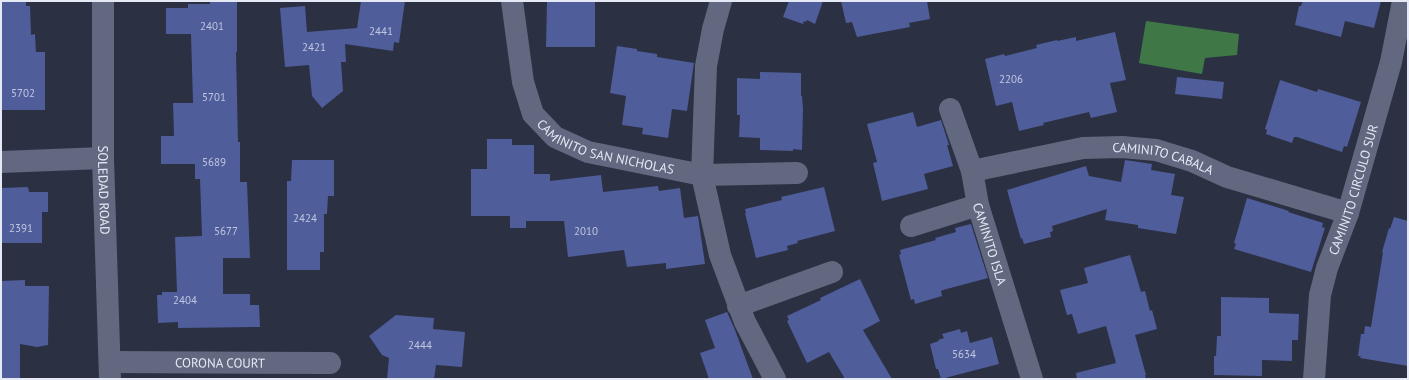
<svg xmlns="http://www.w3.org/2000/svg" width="1409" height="380" viewBox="0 0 1409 380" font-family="'PT Sans',sans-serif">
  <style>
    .water { fill: #3f7846 }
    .building { fill: #4f5d9a }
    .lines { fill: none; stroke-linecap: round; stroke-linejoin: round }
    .street { stroke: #62687f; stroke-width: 22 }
    .secondary { stroke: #62687f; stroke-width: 22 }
    .labels { text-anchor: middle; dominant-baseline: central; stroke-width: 3; stroke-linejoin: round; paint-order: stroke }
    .number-label { font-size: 11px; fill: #c0c6df }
    .street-label { font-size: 13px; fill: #e5e9f6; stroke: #2b3043 }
  </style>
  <rect width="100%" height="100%" fill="#2b3043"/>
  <polygon class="water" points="1146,21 1239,34 1237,55 1205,58 1202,74 1139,63"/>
  <g class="building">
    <polygon points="1,1 26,1 26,6 30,6 31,35 35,34 36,52 45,52 45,110 1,110 1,77 2,77"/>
    <polygon points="210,1 237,1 237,52 236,52 238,142 240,142 240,182 247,182 250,258 223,258 223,294 250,294 250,305 259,305 260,327 178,328 178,322 158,323 157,295 162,295 162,292 177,292 175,237 202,236 200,179 195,179 195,164 161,164 161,136 174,136 173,103 193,103 191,34 166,34 166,8 188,8 188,4 210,4"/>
    <polygon points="361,1 405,1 399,43 394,42 393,51 345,44 346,62 341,62 343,91 322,108 312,96 309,65 285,67 280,8 305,6 307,32 357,28"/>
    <polygon points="552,1 595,1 595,47 546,47 547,2 552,2"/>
    <polygon points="789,1 823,1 815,24 807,20 806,22 804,21 803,24 783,17"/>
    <polygon points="841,1 927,1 930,19 909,23 910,27 857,37 852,22 846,23"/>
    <polygon points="1303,1 1381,1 1374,28 1345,21 1341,37 1295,25 1299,6 1301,6"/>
    <polygon points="1115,32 1126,80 1110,83 1117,112 1091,118 1089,112 1043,123 1044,125 1019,131 1012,102 996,106 985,59 1004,54 1005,56 1037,48 1036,45 1057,40 1057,41 1076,37 1076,41"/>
    <polygon points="617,46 637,49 637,51 657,54 657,57 694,63 687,111 672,109 668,138 642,134 643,128 622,125 626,96 610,93"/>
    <polygon points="760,72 801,73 801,96 802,96 803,109 802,150 793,149 793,151 760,150 760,138 739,137 740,115 737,115 737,78 760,79"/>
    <polygon points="1177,77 1224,82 1222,99 1175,94"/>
    <polygon points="1280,80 1317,92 1318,89 1361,102 1347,147 1344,146 1342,152 1297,137 1294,137 1292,143 1266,134 1267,130 1265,129"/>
    <polygon points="913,112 917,127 941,120 949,145 947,145 953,166 924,174 928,189 882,201 873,163 877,162 867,124"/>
    <polygon points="487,139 512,139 512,145 534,145 534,174 550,174 550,181 601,175 603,192 658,186 659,191 680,188 684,218 698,216 705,264 666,269 666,263 627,267 624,250 568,257 564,221 526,221 526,228 510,228 510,216 471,216 471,169 487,169"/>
    <polygon points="292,160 334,160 334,196 328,196 327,214 324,214 324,252 320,252 320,270 287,270 287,181 291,181"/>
    <polygon points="1125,160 1152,164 1151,170 1175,174 1171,195 1184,197 1176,234 1138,228 1138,225 1105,220 1107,209 1052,226 1053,231 1050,232 1051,237 1024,244 1022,238 1021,239 1007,190 1086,166 1089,176 1121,182"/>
    <polygon points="28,187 29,192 48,192 48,212 42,212 42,243 1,243 1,188"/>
    <polygon points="824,187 835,231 797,241 798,243 787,246 788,250 756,258 745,213 746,213 745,209 782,200 781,197"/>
    <polygon points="1247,198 1289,211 1288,212 1323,223 1322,227 1325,228 1311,272 1234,249 1236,244 1234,243"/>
    <polygon points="1394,217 1408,221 1408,366 1360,358 1361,356 1358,356 1361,334 1364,334 1365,326 1371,327 1383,252 1382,252 1389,228 1390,229"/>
    <polygon points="971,224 988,278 943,290 941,291 942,296 915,304 914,299 911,300 899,255 901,254 900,250 936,240 935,238 956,232 955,228"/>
    <polygon points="1130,255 1141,292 1145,291 1150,311 1152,310 1157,329 1135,335 1146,375 1145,375 1146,379 1077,379 1076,373 1116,363 1106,326 1078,334 1072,314 1067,315 1060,290 1088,283 1084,268"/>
    <polygon points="860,279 880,321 863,330 892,379 845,379 829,352 807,363 787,321 789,320 787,316 821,300 820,298"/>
    <polygon points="25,280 25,286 49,286 48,345 37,347 20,344 20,379 1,379 1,281"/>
    <polygon points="1221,297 1269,298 1269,313 1299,314 1298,340 1292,340 1292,361 1262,360 1262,376 1214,375 1214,356 1216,356 1217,336 1221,336"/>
    <polygon points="727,312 735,330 753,379 709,379 700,353 715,348 705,320"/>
    <polygon points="396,315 434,318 433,329 465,332 462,367 436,365 434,379 387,379 389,358 382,355 369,336"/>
    <polygon points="960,329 961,333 967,331 970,343 992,337 999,364 941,379 938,369 936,369 930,344 939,341 938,340 944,338 942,334"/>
  </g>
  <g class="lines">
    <g class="street">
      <path id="s1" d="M 512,1 L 523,82 L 533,114 L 555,137 L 588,152 L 702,175 L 797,173"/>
      <polyline points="721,1 713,29 706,66 702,175 720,255 745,322 775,379"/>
      <path id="s2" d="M 950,109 L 972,171 L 978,205 L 1032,379"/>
      <polyline points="1,162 103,158"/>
      <path id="s3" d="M 972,171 L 1083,148 L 1122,147 L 1156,150 L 1192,161 L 1227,177 L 1348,213"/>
      <polyline points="911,226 978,205"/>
      <polyline points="738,306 832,272"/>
      <path id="s4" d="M 110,362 L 330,363"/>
      <path id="s5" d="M 1314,379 L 1320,295 L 1327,268 L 1348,213 L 1391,62 L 1403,1"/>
    </g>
    <path class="secondary" id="s6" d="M 103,1 L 103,158 L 110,379"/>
  </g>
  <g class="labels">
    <g class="number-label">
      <text x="212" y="26">2401</text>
      <text x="381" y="31">2441</text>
      <text x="314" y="47">2421</text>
      <text x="1011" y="79">2206</text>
      <text x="23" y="93">5702</text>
      <text x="214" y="97">5701</text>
      <text x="214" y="162">5689</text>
      <text x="305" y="218">2424</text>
      <text x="21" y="228">2391</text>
      <text x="226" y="231">5677</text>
      <text x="586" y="231">2010</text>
      <text x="185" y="300">2404</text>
      <text x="420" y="345">2444</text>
      <text x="964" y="354">5634</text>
    </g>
    <g class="street-label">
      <text stroke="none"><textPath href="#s1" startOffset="198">CAMINITO SAN NICHOLAS</textPath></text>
      <text stroke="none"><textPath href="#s3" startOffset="195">CAMINITO CABALA</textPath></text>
      <text stroke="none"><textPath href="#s5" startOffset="195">CAMINITO CIRCULO SUR</textPath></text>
      <text stroke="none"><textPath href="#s6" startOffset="189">SOLEDAD ROAD</textPath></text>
      <text stroke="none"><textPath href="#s2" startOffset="141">CAMINITO ISLA</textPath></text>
      <text stroke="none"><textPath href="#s4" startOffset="110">CORONA COURT</textPath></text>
    </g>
  </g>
  <rect width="1409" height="380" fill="none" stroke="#e5e9f6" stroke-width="4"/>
</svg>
